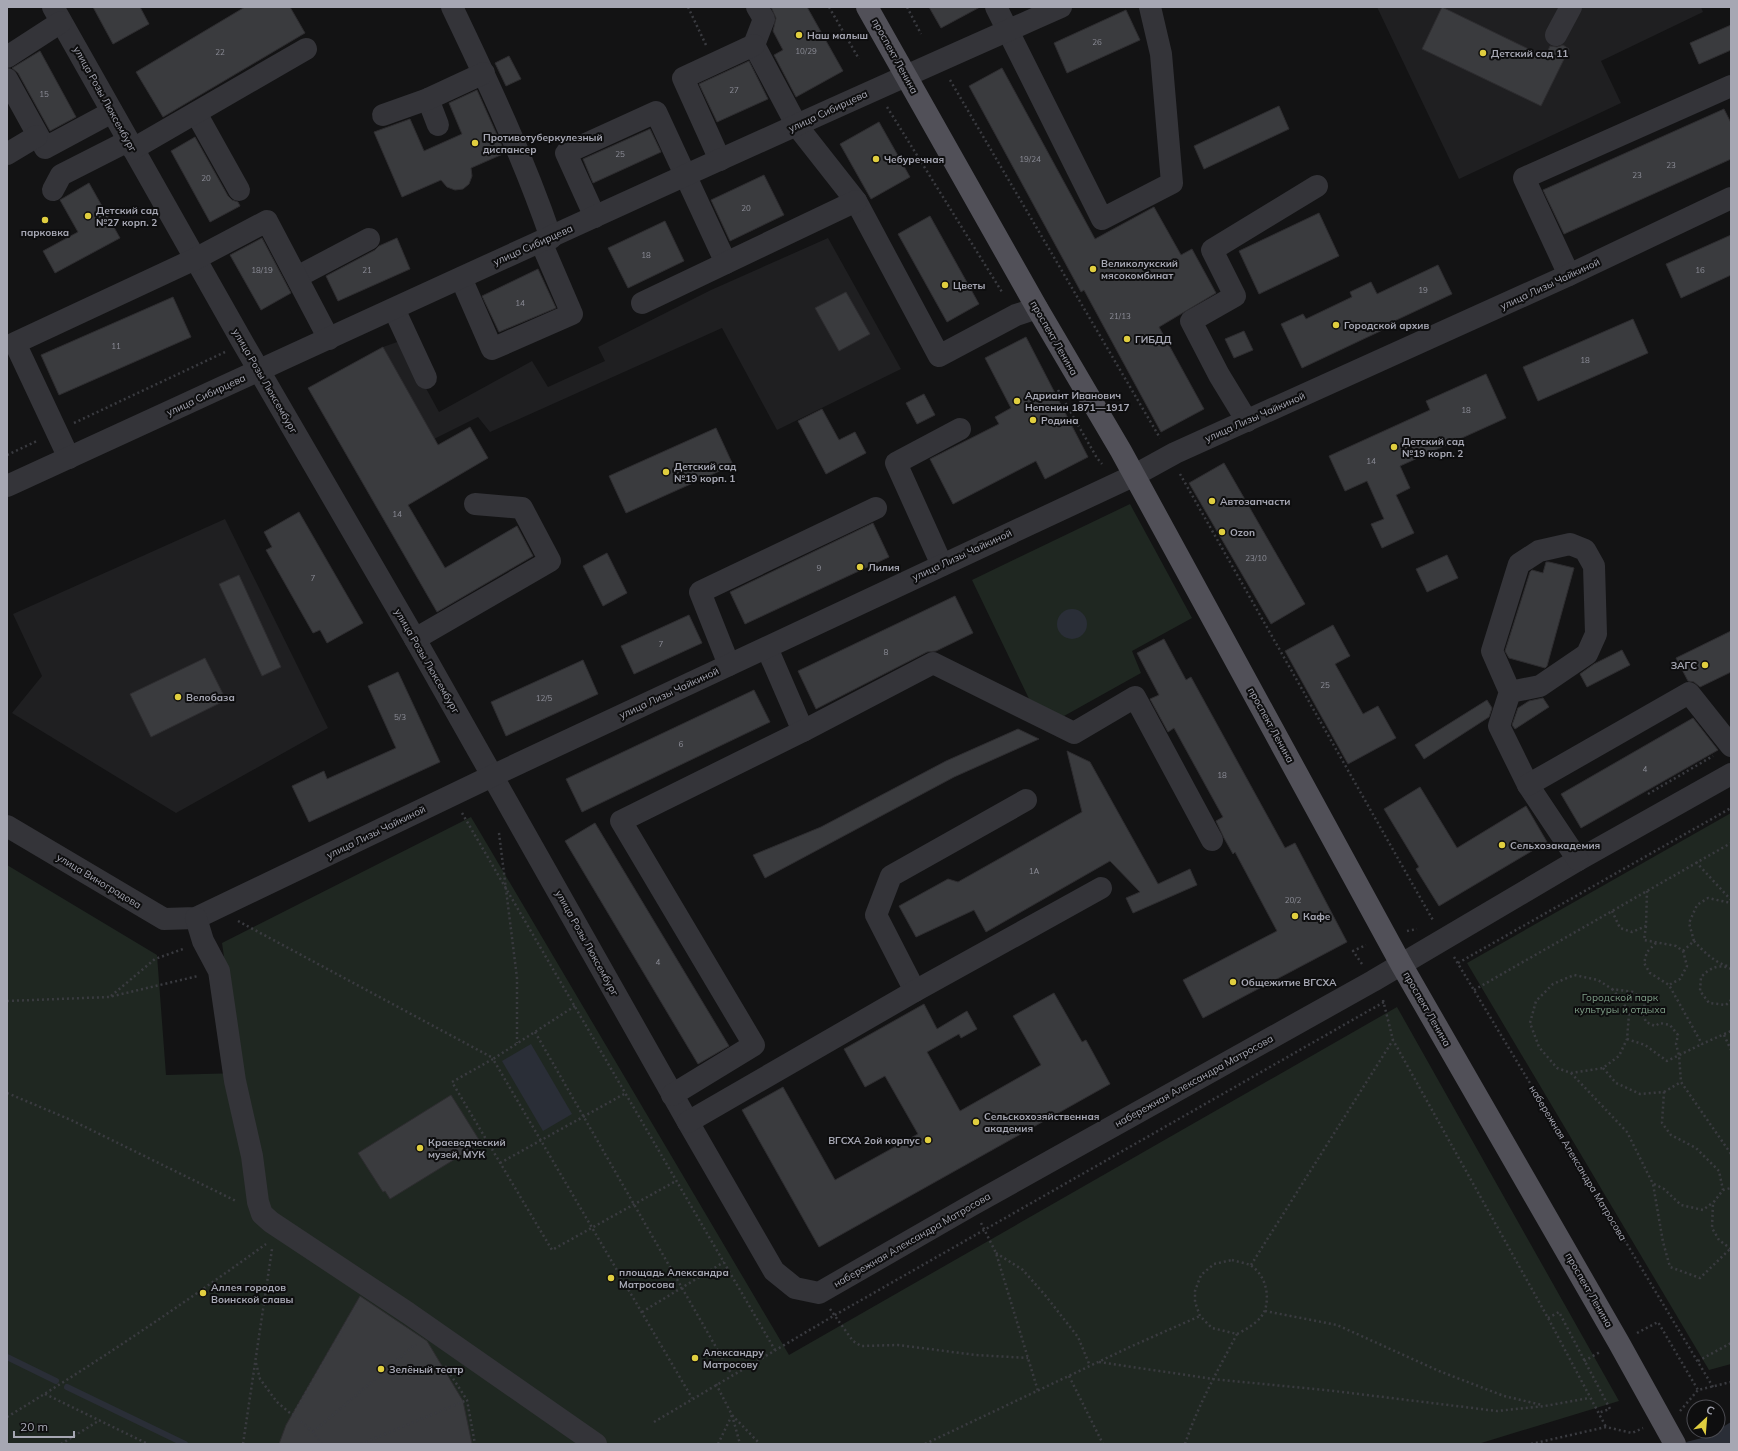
<svg xmlns="http://www.w3.org/2000/svg" width="1738" height="1451" viewBox="0 0 1738 1451" font-family="Mulish,sans-serif">
  <style>
    .built { fill: #1f1f21 }
    .green { fill: #1f2721 }
    .water { fill: #2a2e37 }
    .lines { fill: none; stroke-linecap: round; stroke-linejoin: round }
    .stream { stroke: #2a2e37; stroke-width: 6 }
    .building { fill: #3a3b3e; stroke: #2e2d30 }
    .path { stroke: #3a3b40; stroke-width: 2.5; stroke-dasharray: 2 3; stroke-linecap: butt }
    .minor { stroke: #343439; stroke-width: 22 }
    .major { stroke: #515058; stroke-width: 22 }
    .poi-dot { fill: #e0ce3f; stroke: #0e0e0f; stroke-width: 1.5 }
    .labels { text-anchor: middle; dominant-baseline: central; stroke-width: 4; stroke-linejoin: round; paint-order: stroke }
    .number-label { font-size: 8px; fill: #8b8c96 }
    .poi-label { font-size: 10px; font-weight: bold; fill: #a6a7b3; stroke: #0e0e0f; text-anchor: start }
    .street-label { font-size: 10px; fill: #a6a7b3; stroke: #0e0e0f }
    .park-label { font-size: 10px; fill: #7e9d87; stroke: #0e0e0f }
  </style>
  <rect width="100%" height="100%" fill="#131314"/>
  <g class="built">
    <polygon points="1377,7 1701,7 1703,12 1601,61 1621,103 1459,179"/>
    <polygon points="828,238 901,369 777,430 722,328 490,432 478,417 434,439 383,347 400,341 439,412 532,361 548,387 605,361 598,347 711,290"/>
    <polygon points="225,519 328,728 176,813 12,713 42,676 13,614"/>
  </g>
  <g class="green">
    <polygon points="1130,504 1192,618 1132,651 1141,673 1064,716 1032,705 972,580"/>
    <polygon points="1731,813 1731,1364 1709,1370 1467,963"/>
    <polygon points="471,817 789,1355 1397,1007 1619,1401 1478,1444 7,1444 7,865 157,955 166,1075 241,1073 222,943"/>
  </g>
  <g class="water">
    <circle cx="1072" cy="624" r="15"/>
    <polygon points="531,1044 572,1114 543,1131 502,1061"/>
    <polygon points="1731,1422 1731,1444 1678,1444 1706,1437"/>
  </g>
  <g class="lines">
    <g class="stream">
      <polyline points="7,1357 56,1381"/>
      <polyline points="67,1387 185,1444"/>
    </g>
  </g>
  <g class="building">
    <polygon points="93,7 140,7 149,24 113,44"/>
    <polygon points="245,7 290,7 305,33 163,117 136,72"/>
    <polygon points="771,7 807,7 843,71 796,97 774,55 783,50 773,31 776,18"/>
    <polygon points="929,7 980,7 941,28"/>
    <polygon points="1442,7 1545,57 1550,46 1557,47 1563,45 1569,49 1541,106 1422,49"/>
    <polygon points="1126,10 1140,40 1067,73 1054,43"/>
    <polygon points="1731,25 1731,50 1699,64 1690,43"/>
    <polygon points="40,51 76,117 50,131 18,73 12,68"/>
    <polygon points="509,56 521,79 506,86 495,63"/>
    <polygon points="749,61 768,99 717,122 699,84"/>
    <polygon points="1002,68 1095,239 1154,207 1181,255 1192,249 1216,293 1159,327 1204,409 1161,432 1084,290 1081,292 969,86"/>
    <polygon points="477,90 505,153 471,168 472,176 469,184 463,189 455,190 447,187 441,180 402,197 374,132 410,119 424,151 462,134 449,103"/>
    <polygon points="1279,106 1289,129 1204,169 1194,146"/>
    <polygon points="1724,109 1731,123 1731,159 1564,234 1543,190"/>
    <polygon points="879,122 910,177 871,199 840,144"/>
    <polygon points="650,129 661,152 593,183 583,159"/>
    <polygon points="195,137 228,196 232,200 238,202 240,206 210,222 171,151"/>
    <polygon points="764,175 784,215 730,241 711,200"/>
    <polygon points="89,183 120,238 55,273 43,251 78,232 60,200"/>
    <polygon points="1319,213 1339,256 1259,294 1239,251"/>
    <polygon points="930,216 979,304 947,322 898,234"/>
    <polygon points="665,221 684,261 628,288 608,248"/>
    <polygon points="1731,235 1731,275 1681,298 1666,264"/>
    <polygon points="262,238 291,293 261,310 230,255"/>
    <polygon points="397,238 410,269 338,301 326,276 375,250 379,246"/>
    <polygon points="1438,265 1452,294 1390,323 1391,326 1302,368 1281,324 1303,314 1306,319 1352,297 1350,292 1371,282 1377,294"/>
    <polygon points="538,269 556,308 499,332 482,296"/>
    <polygon points="846,292 870,334 839,351 815,308"/>
    <polygon points="173,297 191,337 59,395 41,355"/>
    <polygon points="1633,319 1648,353 1538,401 1523,367"/>
    <polygon points="1244,331 1253,350 1234,358 1225,339"/>
    <polygon points="1026,337 1088,457 1045,479 1036,461 953,504 930,459 999,424 995,417 1011,408 985,358"/>
    <polygon points="383,347 438,445 470,427 488,458 408,505 445,568 517,526 533,556 437,612 308,388"/>
    <polygon points="1486,374 1506,418 1400,466 1410,488 1396,495 1414,533 1382,548 1371,524 1384,519 1367,481 1345,491 1329,456 1430,410 1426,401"/>
    <polygon points="924,394 935,415 917,424 906,403"/>
    <polygon points="822,409 839,440 855,432 866,453 826,474 798,421"/>
    <polygon points="716,428 733,465 626,513 609,476"/>
    <polygon points="1224,463 1305,604 1271,624 1189,483"/>
    <polygon points="299,512 363,623 327,643 320,630 313,633 266,550 272,547 264,532"/>
    <polygon points="873,523 889,557 745,624 730,592"/>
    <polygon points="607,553 627,593 603,606 583,566"/>
    <polygon points="1447,555 1458,578 1427,592 1416,569"/>
    <polygon points="1546,562 1549,562 1574,568 1547,666 1545,668 1509,658 1505,651 1530,572 1532,570 1543,573"/>
    <polygon points="239,575 281,667 262,676 219,584"/>
    <polygon points="955,596 973,633 936,651 927,652 816,709 798,671"/>
    <polygon points="689,615 702,643 634,674 621,646"/>
    <polygon points="1333,625 1350,656 1335,664 1363,714 1378,706 1396,738 1348,764 1285,651"/>
    <polygon points="1731,631 1731,672 1700,687 1694,682 1688,681 1676,658"/>
    <polygon points="1164,639 1186,680 1191,677 1285,848 1295,843 1347,942 1203,1018 1183,980 1277,931 1235,852 1233,854 1224,838 1216,821 1223,817 1174,728 1168,732 1150,699 1159,695 1137,653"/>
    <polygon points="1622,650 1630,665 1587,687 1580,674 1594,664"/>
    <polygon points="205,658 226,700 151,737 130,694"/>
    <polygon points="583,660 598,694 506,736 491,702"/>
    <polygon points="398,672 440,762 309,822 292,786 324,771 327,779 396,748 368,686"/>
    <polygon points="754,690 770,722 582,812 566,779"/>
    <polygon points="1543,698 1549,707 1515,729 1512,725 1518,708 1529,701"/>
    <polygon points="1487,700 1492,708 1489,717 1424,759 1415,745"/>
    <polygon points="1693,718 1718,750 1581,828 1561,794"/>
    <polygon points="1018,729 1039,739 954,777 765,878 753,855 821,827 946,761"/>
    <polygon points="1067,751 1090,762 1158,884 1190,869 1197,885 1133,913 1126,898 1140,892 1110,861 986,932 974,910 916,937 899,906 948,879 958,882 1082,812"/>
    <polygon points="1420,787 1457,848 1526,806 1547,842 1439,906 1416,869 1419,867 1384,809"/>
    <polygon points="595,823 729,1046 698,1064 565,841"/>
    <polygon points="1054,993 1082,1042 1086,1040 1110,1084 819,1247 742,1110 783,1087 835,1180 918,1134 885,1076 865,1087 844,1049 924,1004 937,1029 967,1011 977,1029 961,1038 959,1034 927,1052 960,1111 1041,1065 1013,1016"/>
    <polygon points="451,1095 481,1143 390,1199 385,1191 383,1192 358,1153"/>
    <polygon points="360,1296 427,1341 463,1401 472,1444 279,1444 286,1425"/>
  </g>
  <g class="lines">
    <g class="path">
      <polyline points="688,7 706,45"/>
      <polyline points="829,7 859,59"/>
      <polyline points="907,7 921,34"/>
      <polyline points="950,80 1160,438"/>
      <polyline points="887,107 1002,292"/>
      <polyline points="1058,390 1097,458 1102,464"/>
      <polyline points="74,423 225,352"/>
      <polyline points="7,455 37,441"/>
      <polyline points="1180,474 1434,922"/>
      <polyline points="1648,794 1713,756"/>
      <polyline points="462,813 775,1350"/>
      <polyline points="499,833 517,978 517,1043"/>
      <polyline points="1696,862 1731,900"/>
      <polyline points="1612,911 1620,928 1632,932 1646,926 1647,891"/>
      <polyline points="238,921 493,1058"/>
      <polyline points="1646,926 1644,940 1676,946 1683,951 1687,966 1680,979 1669,985 1702,1044 1731,1031"/>
      <polyline points="1407,931 1417,929"/>
      <path d="M 1694,941 C 1704,952 1716,964 1731,967"/>
      <polyline points="1656,943 1647,952 1644,963 1650,973 1669,985"/>
      <polyline points="1683,951 1694,941 1689,923 1697,905 1708,898 1731,903"/>
      <polyline points="1454,957 1713,1387"/>
      <polyline points="1458,963 1731,808"/>
      <polyline points="1362,964 1353,951 1366,945"/>
      <path d="M 1731,969 C 1719,963 1710,968 1701,977 L 1700,991 L 1709,1003 L 1726,1005 L 1731,1000"/>
      <polyline points="1612,989 1623,1002 1629,1014 1627,1039 1619,1056 1603,1068 1571,1073 1557,1068 1539,1047 1530,1023 1536,1001 1553,984 1574,975 1598,980 1612,989 1633,992 1645,1002 1643,1014 1646,1022 1655,1026 1660,1023 1670,1025 1678,1035 1676,1044 1679,1055 1681,1082 1731,1154"/>
      <polyline points="1474,990 1731,843"/>
      <polyline points="111,996 155,959 183,949"/>
      <polyline points="1383,1000 1393,1040 1548,1318 1606,1427"/>
      <polyline points="7,1001 109,997 198,976"/>
      <polyline points="575,1006 493,1059 692,1398"/>
      <polyline points="535,1032 732,1375"/>
      <polyline points="1724,1035 1731,1050"/>
      <polyline points="1627,1039 1645,1045 1667,1061 1702,1044"/>
      <polyline points="493,1059 452,1082 552,1250 676,1181"/>
      <polyline points="1603,1068 1616,1083 1640,1094 1664,1092 1662,1123 1671,1135 1696,1148 1719,1171 1723,1190"/>
      <polyline points="1571,1073 1627,1132 1653,1184 1663,1242 1670,1267 1700,1278 1730,1249"/>
      <polyline points="1664,1092 1681,1082"/>
      <polyline points="7,1093 71,1120 236,1201"/>
      <polyline points="500,1163 626,1093"/>
      <polyline points="1654,1184 1664,1189 1681,1205 1703,1210 1712,1203"/>
      <polyline points="981,1223 996,1253 1038,1391"/>
      <polyline points="1731,1249 1719,1240 1712,1228 1713,1203 1723,1190 1731,1188"/>
      <polyline points="996,1253 1023,1270 1045,1295 1078,1337 1090,1366"/>
      <path d="M 1232,1260 C 1238,1262 1245,1263 1250,1265 C 1265,1274 1270,1294 1265,1310 C 1261,1321 1247,1329 1237,1334 L 1212,1328 L 1200,1316 L 1195,1302 L 1195,1291 L 1201,1275 L 1214,1264 Z"/>
      <polyline points="1251,1265 1393,1040"/>
      <polyline points="830,1309 853,1341 861,1346 898,1345 976,1355 1028,1358"/>
      <polyline points="1265,1311 1337,1325 1439,1371 1504,1396 1542,1405"/>
      <polyline points="642,1312 724,1262"/>
      <polyline points="1548,1318 1559,1312 1610,1409 1598,1413"/>
      <polyline points="1637,1333 1658,1322 1698,1390"/>
      <polyline points="1584,1361 1600,1352"/>
      <polyline points="1698,1361 1731,1343"/>
      <polyline points="1099,1362 1213,1379 1334,1391 1497,1411 1545,1406 1589,1398"/>
      <polyline points="256,1363 260,1379 277,1402 290,1413"/>
      <polyline points="445,1366 467,1400 475,1444"/>
      <polyline points="1069,1376 1103,1444"/>
      <polyline points="716,1384 732,1415 740,1444"/>
      <polyline points="45,1394 148,1444"/>
      <polyline points="1680,1411 1698,1390 1731,1382"/>
      <polyline points="293,1415 357,1305"/>
      <polyline points="293,1415 313,1432 322,1444"/>
      <polyline points="732,1415 760,1444"/>
      <path d="M 7,1417 C 96,1363 182,1305 266,1244"/>
      <polyline points="654,1422 835,1315 1384,1002"/>
      <polyline points="313,1432 416,1344"/>
      <polyline points="61,1444 100,1420"/>
      <polyline points="243,1444 272,1249"/>
      <polyline points="361,1444 467,1400"/>
      <polyline points="718,1444 732,1415"/>
      <polyline points="925,1444 1132,1346 1200,1316"/>
      <path d="M 1185,1444 C 1198,1405 1218,1370 1237,1334"/>
      <polyline points="1531,1444 1606,1427 1632,1433 1643,1428"/>
    </g>
    <g class="minor">
      <polyline points="53,7 243,343 415,639 688,1122 774,1271 795,1288 819,1293 972,1205 1373,981 1578,860 1731,774"/>
      <path d="M 452,7 C 488,82 524,159 551,238"/>
      <polyline points="757,7 764,19 754,45 797,126 856,201 939,356 1016,315 1037,308"/>
      <polyline points="996,7 1102,219 1172,183 1161,54 1150,7"/>
      <polyline points="1556,35 1571,7"/>
      <polyline points="7,57 61,22"/>
      <polyline points="7,79 45,148 112,112"/>
      <polyline points="428,99 438,125"/>
      <polyline points="196,113 239,190"/>
      <polyline points="383,115 428,99 484,73"/>
      <polyline points="133,149 306,49"/>
      <polyline points="7,154 37,136"/>
      <polyline points="720,160 683,78 754,45"/>
      <polyline points="53,190 61,175 128,141"/>
      <polyline points="595,217 566,153 656,112 726,263"/>
      <polyline points="1569,275 1524,178 1731,86"/>
      <polyline points="297,277 369,239"/>
      <polyline points="461,278 492,349 572,314 541,242"/>
      <polyline points="642,303 856,201"/>
      <polyline points="394,309 426,378"/>
      <polyline points="1247,421 1219,375 1191,321 1235,296 1212,250 1317,186"/>
      <polyline points="69,458 15,343 195,259 267,221 329,339"/>
      <path d="M 7,486 C 358,325 708,163 1061,7"/>
      <polyline points="942,565 896,463 960,429"/>
      <polyline points="415,639 550,561 522,508 475,504"/>
      <polyline points="767,648 803,731"/>
      <polyline points="729,665 700,592 876,508"/>
      <polyline points="1510,692 1540,686 1587,654 1596,634 1594,566 1585,550 1570,544 1539,551 1519,564 1492,651 1510,692 1499,726 1528,785 1578,860"/>
      <polyline points="1528,785 1689,693 1731,746"/>
      <polyline points="7,826 164,919 196,918 492,776 1135,475 1175,453 1569,275 1731,198"/>
      <polyline points="196,918 203,941 219,971 235,1081 252,1156 258,1202 262,1214 271,1222 408,1313 596,1444"/>
      <polyline points="915,991 876,915 891,876 1026,800"/>
      <polyline points="672,1095 754,1045 621,821 803,731 933,663 1074,733 1135,697 1212,840"/>
      <polyline points="688,1122 915,991 1101,888"/>
    </g>
    <polyline class="major" points="867,7 1037,308 1121,451 1401,964 1619,1343 1675,1444"/>
  </g>
  <g class="poi-dot">
    <circle cx="799" cy="35" r="4"/>
    <circle cx="1483" cy="53" r="4"/>
    <circle cx="475" cy="143" r="4"/>
    <circle cx="876" cy="159" r="4"/>
    <circle cx="88" cy="216" r="4"/>
    <circle cx="45" cy="220" r="4"/>
    <circle cx="1093" cy="269" r="4"/>
    <circle cx="945" cy="285" r="4"/>
    <circle cx="1336" cy="325" r="4"/>
    <circle cx="1127" cy="339" r="4"/>
    <circle cx="1017" cy="401" r="4"/>
    <circle cx="1033" cy="420" r="4"/>
    <circle cx="1394" cy="447" r="4"/>
    <circle cx="666" cy="472" r="4"/>
    <circle cx="1212" cy="501" r="4"/>
    <circle cx="1222" cy="532" r="4"/>
    <circle cx="860" cy="567" r="4"/>
    <circle cx="1705" cy="665" r="4"/>
    <circle cx="178" cy="697" r="4"/>
    <circle cx="1502" cy="845" r="4"/>
    <circle cx="1295" cy="916" r="4"/>
    <circle cx="1233" cy="982" r="4"/>
    <circle cx="976" cy="1122" r="4"/>
    <circle cx="928" cy="1140" r="4"/>
    <circle cx="420" cy="1148" r="4"/>
    <circle cx="611" cy="1278" r="4"/>
    <circle cx="203" cy="1293" r="4"/>
    <circle cx="695" cy="1358" r="4"/>
    <circle cx="381" cy="1369" r="4"/>
  </g>
  <g class="labels">
    <g class="number-label">
      <text x="1097" y="42">26</text>
      <text x="806" y="51">10/29</text>
      <text x="220" y="52">22</text>
      <text x="734" y="90">27</text>
      <text x="44" y="94">15</text>
      <text x="620" y="154">25</text>
      <text x="1030" y="159">19/24</text>
      <text x="1671" y="165">23</text>
      <text x="1637" y="175">23</text>
      <text x="206" y="178">20</text>
      <text x="746" y="208">20</text>
      <text x="646" y="255">18</text>
      <text x="262" y="270">18/19</text>
      <text x="367" y="270">21</text>
      <text x="1700" y="270">16</text>
      <text x="1423" y="290">19</text>
      <text x="520" y="303">14</text>
      <text x="1120" y="316">21/13</text>
      <text x="116" y="346">11</text>
      <text x="1585" y="360">18</text>
      <text x="1466" y="410">18</text>
      <text x="1371" y="461">14</text>
      <text x="397" y="514">14</text>
      <text x="1256" y="558">23/10</text>
      <text x="819" y="568">9</text>
      <text x="313" y="578">7</text>
      <text x="661" y="644">7</text>
      <text x="886" y="652">8</text>
      <text x="1325" y="685">25</text>
      <text x="544" y="698">12/5</text>
      <text x="400" y="717">5/3</text>
      <text x="681" y="744">6</text>
      <text x="1645" y="769">4</text>
      <text x="1222" y="775">18</text>
      <text x="1034" y="871">1А</text>
      <text x="1293" y="900">20/2</text>
      <text x="658" y="962">4</text>
    </g>
    <g class="poi-label">
      <text x="807" y="35">Наш малыш</text>
      <text x="1491" y="53">Детский сад 11</text>
      <text x="483" y="137">Противотуберкулезный<tspan x="483" dy="12">диспансер</tspan></text>
      <text x="884" y="159">Чебуречная</text>
      <text x="96" y="210">Детский сад<tspan x="96" dy="12">№27 корп. 2</tspan></text>
      <text x="45" y="232" text-anchor="middle">парковка</text>
      <text x="1101" y="263">Великолукский<tspan x="1101" dy="12">мясокомбинат</tspan></text>
      <text x="953" y="285">Цветы</text>
      <text x="1344" y="325">Городской архив</text>
      <text x="1135" y="339">ГИБДД</text>
      <text x="1025" y="395">Адриант Иванович<tspan x="1025" dy="12">Непенин 1871—1917</tspan></text>
      <text x="1041" y="420">Родина</text>
      <text x="1402" y="441">Детский сад<tspan x="1402" dy="12">№19 корп. 2</tspan></text>
      <text x="674" y="466">Детский сад<tspan x="674" dy="12">№19 корп. 1</tspan></text>
      <text x="1220" y="501">Автозапчасти</text>
      <text x="1230" y="532">Ozon</text>
      <text x="868" y="567">Лилия</text>
      <text x="1697" y="665" text-anchor="end">ЗАГС</text>
      <text x="186" y="697">Велобаза</text>
      <text x="1510" y="845">Сельхозакадемия</text>
      <text x="1303" y="916">Кафе</text>
      <text x="1241" y="982">Общежитие ВГСХА</text>
      <text x="984" y="1116">Сельскохозяйственная<tspan x="984" dy="12">академия</tspan></text>
      <text x="920" y="1140" text-anchor="end">ВГСХА 2ой корпус</text>
      <text x="428" y="1142">Краеведческий<tspan x="428" dy="12">музей, МУК</tspan></text>
      <text x="619" y="1272">площадь Александра<tspan x="619" dy="12">Матросова</tspan></text>
      <text x="211" y="1287">Аллея городов<tspan x="211" dy="12">Воинской славы</tspan></text>
      <text x="703" y="1352">Александру<tspan x="703" dy="12">Матросову</tspan></text>
      <text x="389" y="1369">Зелёный театр</text>
    </g>
    <g class="street-label">
      <text transform="translate(895 56) rotate(61)">проспект Ленина</text>
      <text transform="translate(105 99) rotate(61)">улица Розы Люксембург</text>
      <text transform="translate(828 111) rotate(-25)">улица Сибирцева</text>
      <text transform="translate(533 245) rotate(-24)">улица Сибирцева</text>
      <text transform="translate(1550 284) rotate(-25)">улица Лизы Чайкиной</text>
      <text transform="translate(1054 338) rotate(60)">проспект Ленина</text>
      <text transform="translate(265 381) rotate(60)">улица Розы Люксембург</text>
      <text transform="translate(206 395) rotate(-25)">улица Сибирцева</text>
      <text transform="translate(1255 417) rotate(-24)">улица Лизы Чайкиной</text>
      <text transform="translate(962 555) rotate(-25)">улица Лизы Чайкиной</text>
      <text transform="translate(427 661) rotate(60)">улица Розы Люксембург</text>
      <text transform="translate(669 693) rotate(-25)">улица Лизы Чайкиной</text>
      <text transform="translate(1271 725) rotate(61)">проспект Ленина</text>
      <text transform="translate(376 832) rotate(-26)">улица Лизы Чайкиной</text>
      <text transform="translate(99 881) rotate(31)">улица Виноградова</text>
      <text transform="translate(587 943) rotate(61)">улица Розы Люксембург</text>
      <text transform="translate(1427 1009) rotate(60)">проспект Ленина</text>
      <text transform="translate(1194 1081) rotate(-29)">набережная Александра Матросова</text>
      <text transform="translate(1578 1163) rotate(59)">набережная Александра Матросова</text>
      <text transform="translate(912 1240) rotate(-30)">набережная Александра Матросова</text>
      <text transform="translate(1589 1290) rotate(60)">проспект Ленина</text>
    </g>
    <g class="park-label">
      <text x="1620" y="997">Городской парк<tspan x="1620" dy="12">культуры и отдыха</tspan></text>
    </g>
  </g>
  <rect width="1738" height="1451" fill="none" stroke="#a6a7b3" stroke-width="16"/>
  <g transform="translate(1706 1419) rotate(26)"><circle r="19" fill="#0e0e0f" stroke="#4b4b51"/>
  <path d="M0-3L7 15L0 10L-7 15Z" fill="#e0ce3f"/>
  <text y="-6" font-size="11" font-weight="bold" text-anchor="middle" fill="#a6a7b3">С</text>
  </g>
  <path d="M14 1431v6h60v-6" fill="none" stroke="#a6a7b3" stroke-width="2"/>
  <text x="20" y="1431" font-size="12" fill="#a6a7b3" stroke="#0e0e0f" stroke-width="3" paint-order="stroke">20 m</text>
</svg>
